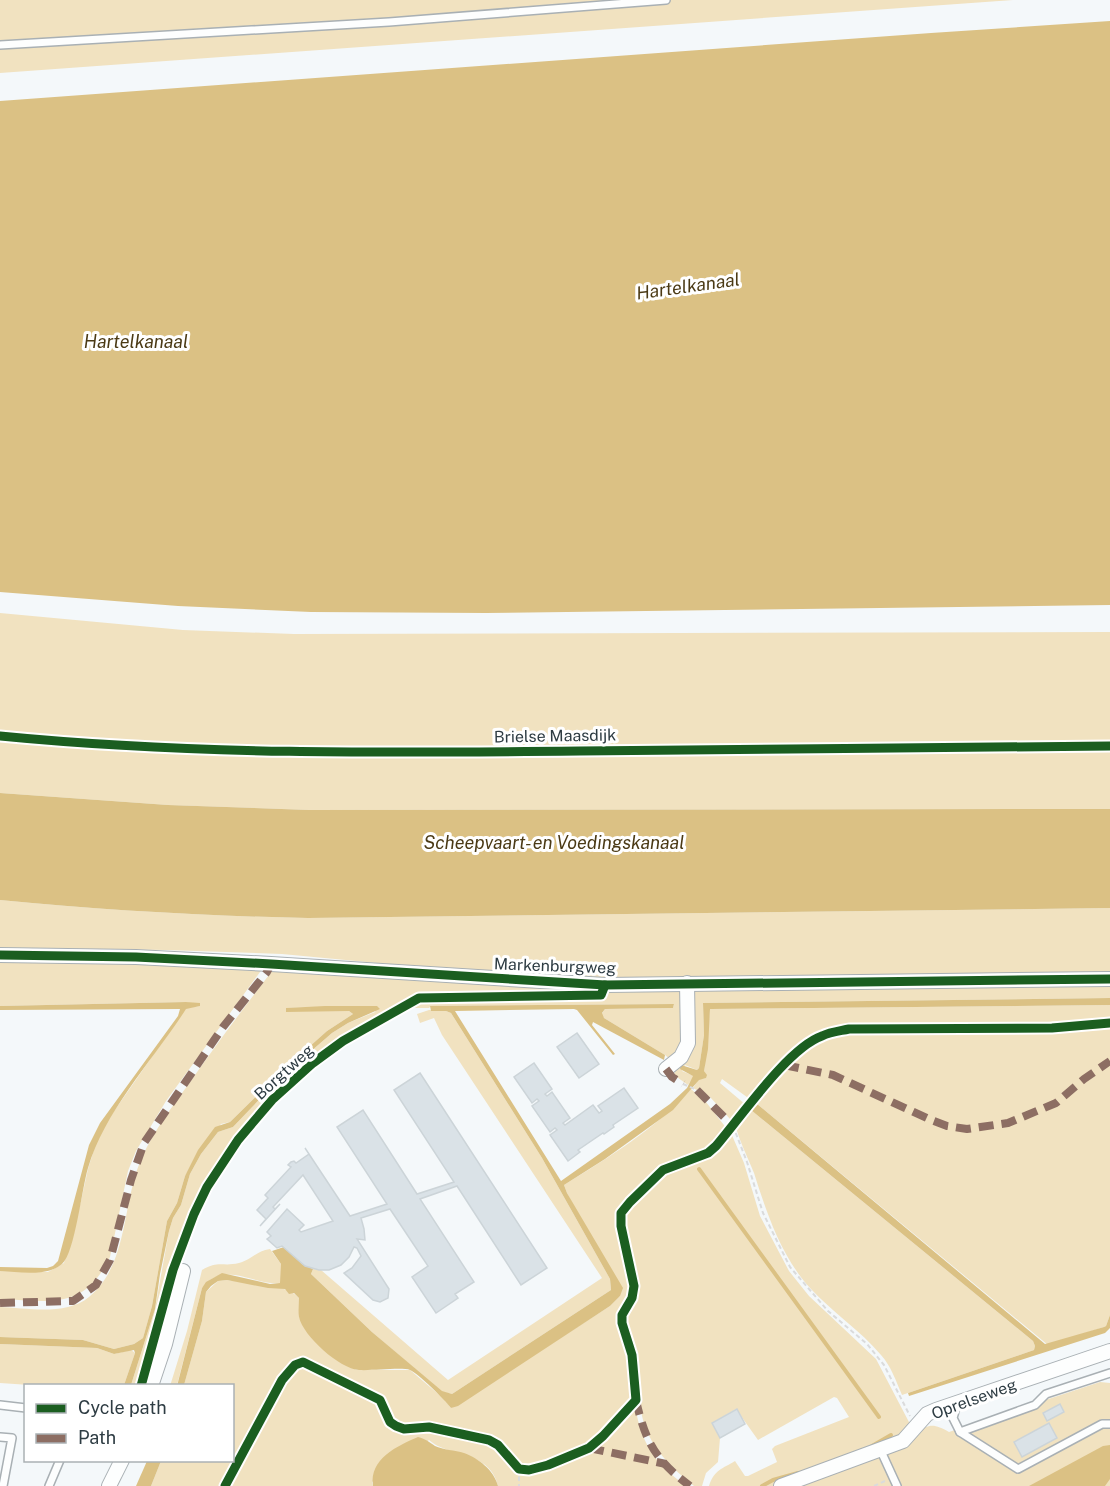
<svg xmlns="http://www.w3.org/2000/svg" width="1110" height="1486" viewBox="0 0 1110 1486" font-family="'Public Sans',sans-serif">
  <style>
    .green { fill: #f1e2c0 }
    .water { fill: #dbc184 }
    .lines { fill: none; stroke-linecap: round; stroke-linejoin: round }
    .stream { stroke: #dbc184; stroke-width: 4 }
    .building { fill: #dae2e7; stroke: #ccd4d8; stroke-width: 1.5 }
    .service-casing { stroke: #a9b0b4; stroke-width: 10 }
    .minor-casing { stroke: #a9b0b4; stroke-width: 16 }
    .path { stroke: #dadbdc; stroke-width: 2; stroke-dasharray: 4.5 3; stroke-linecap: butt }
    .service { stroke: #fdfefe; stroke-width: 7 }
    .minor { stroke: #fdfefe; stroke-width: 14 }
    .quiet { stroke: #8d6e63; stroke-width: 8; stroke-dasharray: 15 8; stroke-linecap: butt }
    .cycleway-casing { stroke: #fff; stroke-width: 13 }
    .cycleway { stroke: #1b5e20; stroke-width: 9 }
    .labels { text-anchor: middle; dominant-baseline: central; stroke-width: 6; stroke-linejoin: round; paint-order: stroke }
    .street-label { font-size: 16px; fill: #2e3c43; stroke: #fff }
    .water-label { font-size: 18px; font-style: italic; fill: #4b3a15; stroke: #fff }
  </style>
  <rect width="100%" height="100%" fill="#f4f8fa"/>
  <g class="green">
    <polygon points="0,0 1013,0 0,73"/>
    <polygon points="0,613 183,630 294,634 1110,632 1110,743 374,749 194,745 102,741 0,733"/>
    <polygon points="0,740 158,751 266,756 1110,750 1110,809 309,810 168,805 0,793"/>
    <path d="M 0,900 C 103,910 205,916 308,918 L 1110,908 L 1110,974 L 547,979 L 282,954 L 166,950 L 0,948 Z"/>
    <path d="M 0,960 L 89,960 L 263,968 L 166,1101 L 136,1151 L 128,1171 L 110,1257 C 84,1311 50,1301 0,1299 L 0,1271 L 48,1272 L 64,1263 L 81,1201 L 88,1169 L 96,1143 L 110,1117 L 186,1008 L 200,1006 L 186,1002 L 0,1006 Z"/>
    <path d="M 278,968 L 598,989 L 597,993 L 421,994 L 412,997 C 379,1015 345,1033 316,1057 C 252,1106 199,1177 174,1254 C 161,1298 151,1342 137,1385 L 131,1385 L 155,1309 L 169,1231 L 173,1218 L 181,1205 L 190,1174 L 201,1154 L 218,1132 L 233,1127 L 280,1078 L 332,1033 L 348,1023 L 375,1012 L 377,1006 L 286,1008 L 349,1011 L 353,1014 L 327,1031 L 282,1071 L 230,1122 L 221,1124 L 185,1176 L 177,1203 L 167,1221 L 152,1306 L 143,1338 L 134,1344 L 114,1349 L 83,1340 L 0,1337 L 0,1307 C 27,1308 66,1316 89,1297 C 123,1269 123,1220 134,1180 C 144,1144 166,1115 188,1085 C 215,1046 243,1009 272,971 Z"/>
    <polygon points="1110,984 1110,998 703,1003 704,1035 699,1068 697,1070 685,1065 682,1071 694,1076 688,1085 674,1075 694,991"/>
    <polygon points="679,988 683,991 685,1041 671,1060 665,1055 604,1018 601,1015 605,1009 673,1008 674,1004 431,1006 429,1008 405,1008 423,1001 606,999 607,989"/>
    <polygon points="1110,1005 1110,1019 1005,1024 865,1023 825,1031 795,1049 751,1100 722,1079 720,1083 746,1105 733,1121 730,1119 710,1097 693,1088 699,1079 706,1078 704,1071 710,1009"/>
    <polygon points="429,1010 446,1011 451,1013 542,1158 610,1279 611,1290 452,1394 442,1392 372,1332 311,1274 313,1269 321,1270 448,1380 602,1278 442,1035 434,1018 420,1023 417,1014"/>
    <polygon points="1110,1026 1110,1315 1106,1326 1104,1327 1048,1345 756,1103 785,1068 803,1050 824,1038 837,1034 889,1030 1048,1032"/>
    <path d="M 691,1089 L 706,1102 L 727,1129 L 707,1150 L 663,1168 L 646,1182 L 619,1211 L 618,1229 L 628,1272 L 630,1289 L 618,1320 L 628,1351 L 632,1396 L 609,1425 L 594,1441 L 548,1462 L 526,1467 L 516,1462 L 505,1446 L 488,1437 L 429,1424 L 411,1426 L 397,1424 L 393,1420 L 386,1405 L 377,1394 L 340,1378 L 305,1358 C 279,1360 258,1420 247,1441 C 239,1456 230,1471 221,1486 L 151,1486 L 161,1461 L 232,1460 L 232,1386 L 184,1385 L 202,1321 L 206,1292 L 218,1281 L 227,1280 C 246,1283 286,1283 299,1298 L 299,1317 L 305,1328 L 323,1349 L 356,1370 L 410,1370 L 443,1398 L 451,1408 L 610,1306 L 620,1296 L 567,1193 L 564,1185 C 609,1157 656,1129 691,1089 Z"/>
    <path d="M 751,1110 L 1033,1341 L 1035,1346 L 1034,1350 L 902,1395 C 896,1381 891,1366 881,1355 C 860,1330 832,1312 810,1288 C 781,1256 767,1214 754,1173 C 750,1162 737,1136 736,1126 Z"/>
    <path d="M 731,1133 L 744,1163 L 760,1216 L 789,1271 L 809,1296 L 876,1359 L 910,1424 L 898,1440 L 773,1486 L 709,1486 C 714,1470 722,1469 735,1461 L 745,1476 L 748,1476 L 777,1462 L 772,1449 L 775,1446 L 849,1417 L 837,1398 L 834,1397 L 758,1440 L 736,1409 L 712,1423 L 720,1438 L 718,1462 L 706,1473 L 702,1486 L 694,1486 C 671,1467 649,1447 642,1416 C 638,1397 639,1376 635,1356 C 633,1344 628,1332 626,1320 C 626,1309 637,1301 637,1289 C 637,1263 623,1239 625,1213 L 664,1172 L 708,1157 Z"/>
    <path d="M 270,1249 L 281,1264 L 281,1283 C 253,1286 224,1259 202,1288 L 177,1385 L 170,1386 L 187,1331 L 202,1270 C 219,1260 222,1267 239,1263 C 251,1260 256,1251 270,1249 Z"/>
    <polygon points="0,1344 97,1348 114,1354 131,1350 135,1353 124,1385 44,1386 0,1383"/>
    <path d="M 303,1366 L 307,1366 L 328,1378 L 373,1398 L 390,1427 L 398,1432 L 434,1432 L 485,1443 L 499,1449 L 516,1471 L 530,1474 L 590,1452 L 616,1428 L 635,1406 C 642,1445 654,1462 686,1486 L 498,1486 C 490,1450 449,1458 429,1440 L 372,1482 L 373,1486 L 228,1486 C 237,1471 246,1456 255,1441 C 269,1415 276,1382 303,1366 Z"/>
    <path d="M 1100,1382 L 1110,1383 L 1110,1486 L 788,1486 L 917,1433 C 929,1423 935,1424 949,1432 Z"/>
  </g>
  <g class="water">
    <polygon points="1110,21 1110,605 486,613 311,612 178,606 0,592 0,101 931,33"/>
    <path d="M 0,793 L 168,805 L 309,810 L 1110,809 L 1110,908 L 308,918 C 205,916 103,910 0,900 Z"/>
    <path d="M 1110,998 L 1110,1005 L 710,1009 L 708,1049 L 704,1071 L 707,1075 L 706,1078 L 699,1080 L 673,1110 L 605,1159 L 564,1185 L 567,1193 L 623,1288 L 620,1296 L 610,1306 L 458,1406 L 451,1408 C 445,1400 419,1374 410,1370 C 402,1367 371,1371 359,1370 C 340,1369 303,1336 299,1317 C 298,1311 299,1304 299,1298 L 294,1293 L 289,1294 L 285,1289 L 268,1288 L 227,1280 L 218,1281 L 211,1286 L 206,1292 L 202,1321 L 184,1385 L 177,1386 L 202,1288 L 206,1282 L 222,1273 L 270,1284 L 280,1283 L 281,1264 L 272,1251 L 284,1247 L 302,1264 L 313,1269 L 311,1274 L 372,1332 L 442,1391 L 452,1394 L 611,1290 L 610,1279 L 542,1158 L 451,1013 L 446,1011 L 431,1011 L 430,1006 L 674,1004 L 673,1008 L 605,1009 L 602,1013 L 604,1018 L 665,1055 L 664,1060 L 593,1022 L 592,1025 L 615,1054 L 613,1055 L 577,1010 L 574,1009 L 455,1011 L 561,1181 L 670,1104 L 687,1088 L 693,1076 L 680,1069 L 681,1065 L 697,1070 L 699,1068 L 704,1035 L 703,1003 Z"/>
    <path d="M 186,1002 L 200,1003 L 200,1006 L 186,1009 C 154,1059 105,1110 88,1168 C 82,1187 75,1253 62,1264 C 47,1277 19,1272 0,1271 L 0,1267 L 47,1268 L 53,1266 L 58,1261 L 89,1145 L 100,1123 L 178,1016 L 180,1009 L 0,1010 L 0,1006 Z"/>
    <polygon points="325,1006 377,1006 380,1009 348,1023 332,1033 280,1078 233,1127 218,1132 201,1154 190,1174 181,1205 173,1218 169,1231 160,1274 155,1309 131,1385 124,1385 135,1353 134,1350 114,1354 97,1348 0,1344 0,1337 83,1340 114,1349 134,1344 143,1338 152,1306 167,1221 177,1203 185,1176 198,1150 215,1127 230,1122 282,1071 327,1031 353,1014 349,1011 286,1012 286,1008"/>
    <polygon points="756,1103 1045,1344 1104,1327 1106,1326 1110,1315 1110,1328 1105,1333 909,1396 908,1393 1034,1350 1035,1346 1033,1341 751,1110"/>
    <path d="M 418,1437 C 426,1439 429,1442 435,1446 C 443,1450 455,1450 464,1453 C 478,1458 494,1470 498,1486 L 373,1486 C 369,1459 397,1446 418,1437 Z"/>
    <polygon points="1110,1445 1110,1479 1105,1486 1029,1486 1103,1446"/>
    <polygon points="147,1461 161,1461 151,1486 136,1486"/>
  </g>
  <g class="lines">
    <g class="stream">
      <polyline points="699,1169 879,1417"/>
      <polyline points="872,1446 891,1435"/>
      <polyline points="762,1486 773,1480 798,1473"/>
    </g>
  </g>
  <g class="building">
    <polygon points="577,1033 599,1064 579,1078 557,1047"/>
    <polygon points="534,1063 552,1089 545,1094 547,1096 552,1092 570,1118 563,1123 565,1125 593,1105 599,1113 602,1111 598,1106 624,1088 638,1108 613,1125 614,1127 604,1134 603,1133 578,1150 580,1152 568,1161 550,1135 557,1130 555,1128 550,1132 532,1106 539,1101 537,1099 532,1103 514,1077"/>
    <polygon points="420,1073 547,1268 521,1285 457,1186 420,1199 474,1282 455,1294 458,1298 436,1313 412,1277 428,1266 390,1209 361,1218 364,1229 365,1240 357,1239 389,1289 388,1298 380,1302 373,1300 344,1273 352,1268 361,1256 357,1248 354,1247 349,1257 341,1265 329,1270 319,1270 305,1266 282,1246 277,1248 267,1239 271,1236 267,1232 287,1209 304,1225 299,1230 301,1232 333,1221 303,1175 273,1207 275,1209 280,1204 260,1226 266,1219 257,1210 268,1198 265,1195 291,1167 288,1165 291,1162 294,1161 296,1163 309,1154 305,1148 350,1216 387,1204 337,1127 363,1110 417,1194 454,1182 394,1090"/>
    <polygon points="1060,1404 1064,1412 1047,1421 1043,1413"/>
    <polygon points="737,1409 745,1424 720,1438 712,1423"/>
    <polygon points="1049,1423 1057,1438 1022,1457 1014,1442"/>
  </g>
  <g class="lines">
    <g class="service-casing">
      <g id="service">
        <polyline points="0,45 389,22 666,0"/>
        <polyline points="957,1404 953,1418 960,1432 1018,1469 1102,1424 1110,1424"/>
        <polyline points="0,1405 26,1408"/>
        <polyline points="960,1432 1035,1405 1046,1394 1110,1373"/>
        <polyline points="0,1437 12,1438 3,1486"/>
        <polyline points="880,1449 897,1486"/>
        <polyline points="49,1486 60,1460"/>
      </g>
    </g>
    <g class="minor-casing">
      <g id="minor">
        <polyline points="0,955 136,957 271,964 605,985 1110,979"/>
        <polyline points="666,1069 681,1057 688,1043 687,983"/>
        <polyline points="151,1386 165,1344 183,1271"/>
        <polyline points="109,1486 122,1460"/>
        <polyline points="781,1486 903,1441 927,1414 936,1410 1110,1351"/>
      </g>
    </g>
    <g class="path">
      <polyline points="683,1084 697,1090"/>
      <polyline points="733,1126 747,1162 763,1213 790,1267 828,1311 867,1344 884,1365 910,1416"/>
      <polyline points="519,1469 519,1486"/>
      <polyline points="874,1486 885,1481"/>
    </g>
    <use href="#service" class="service"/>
    <use href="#minor" class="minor"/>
    <g class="quiet">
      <polyline points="784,1065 833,1075 931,1120 947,1126 967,1129 1008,1123 1056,1103 1084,1079 1110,1061"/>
      <polyline points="666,1069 672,1077 683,1084"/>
      <polyline points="697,1090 733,1126"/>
      <polyline points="0,1303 73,1301 96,1285 110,1260 131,1180 144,1143 223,1027 267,972 271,964"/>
      <path d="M 636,1400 C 645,1441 655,1460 690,1486"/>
      <polyline points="589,1448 666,1464"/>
    </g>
    <g class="cycleway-casing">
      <g id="cycleway">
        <path d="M 0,736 C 193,755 386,753 580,751 C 757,749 933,748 1110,746"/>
        <polyline points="0,955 136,957 271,964 605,985 1110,979"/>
        <polyline points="141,1386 173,1270 194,1214 207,1187 238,1140 272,1100 313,1063 343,1041 419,998 601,995 605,985"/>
        <path d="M 225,1486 L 282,1380 L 295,1365 L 303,1362 L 380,1400 L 390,1422 L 396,1426 L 404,1429 L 429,1427 L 489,1440 L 498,1445 L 519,1469 L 529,1470 L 548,1465 L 589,1448 L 603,1436 L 636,1400 L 632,1355 L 622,1323 L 622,1315 L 632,1298 L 634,1286 L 621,1226 L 621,1213 L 630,1202 L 663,1170 L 708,1153 L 716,1146 C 741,1117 788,1048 822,1036 C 830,1032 840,1031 849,1029 L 1052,1028 L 1110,1023"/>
      </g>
    </g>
    <use href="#cycleway" class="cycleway"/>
  </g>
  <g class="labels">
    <g class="street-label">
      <text transform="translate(555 736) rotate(-1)">Brielse Maasdijk</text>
      <text transform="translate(555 966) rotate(2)">Markenburgweg</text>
      <text transform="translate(284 1072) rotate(-42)">Borgtweg</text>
      <text transform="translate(974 1399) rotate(-20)">Oprelseweg</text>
    </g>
    <g class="water-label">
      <text transform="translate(688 286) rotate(-8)">Hartelkanaal</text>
      <text x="136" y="341">Hartelkanaal</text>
      <text x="554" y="842">Scheepvaart- en Voedingskanaal</text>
    </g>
  </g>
  <rect x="24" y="1384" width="210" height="78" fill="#ffffff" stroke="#abb1b4" stroke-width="1.5"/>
  <rect x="36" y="1404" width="30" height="9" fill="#1b5e20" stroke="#abb1b4" stroke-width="1.5"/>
  <text x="78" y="1414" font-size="18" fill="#2e3c43">Cycle path</text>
  <rect x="36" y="1434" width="30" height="9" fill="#8d6e63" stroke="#abb1b4" stroke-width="1.5"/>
  <text x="78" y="1444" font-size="18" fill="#2e3c43">Path</text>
</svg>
